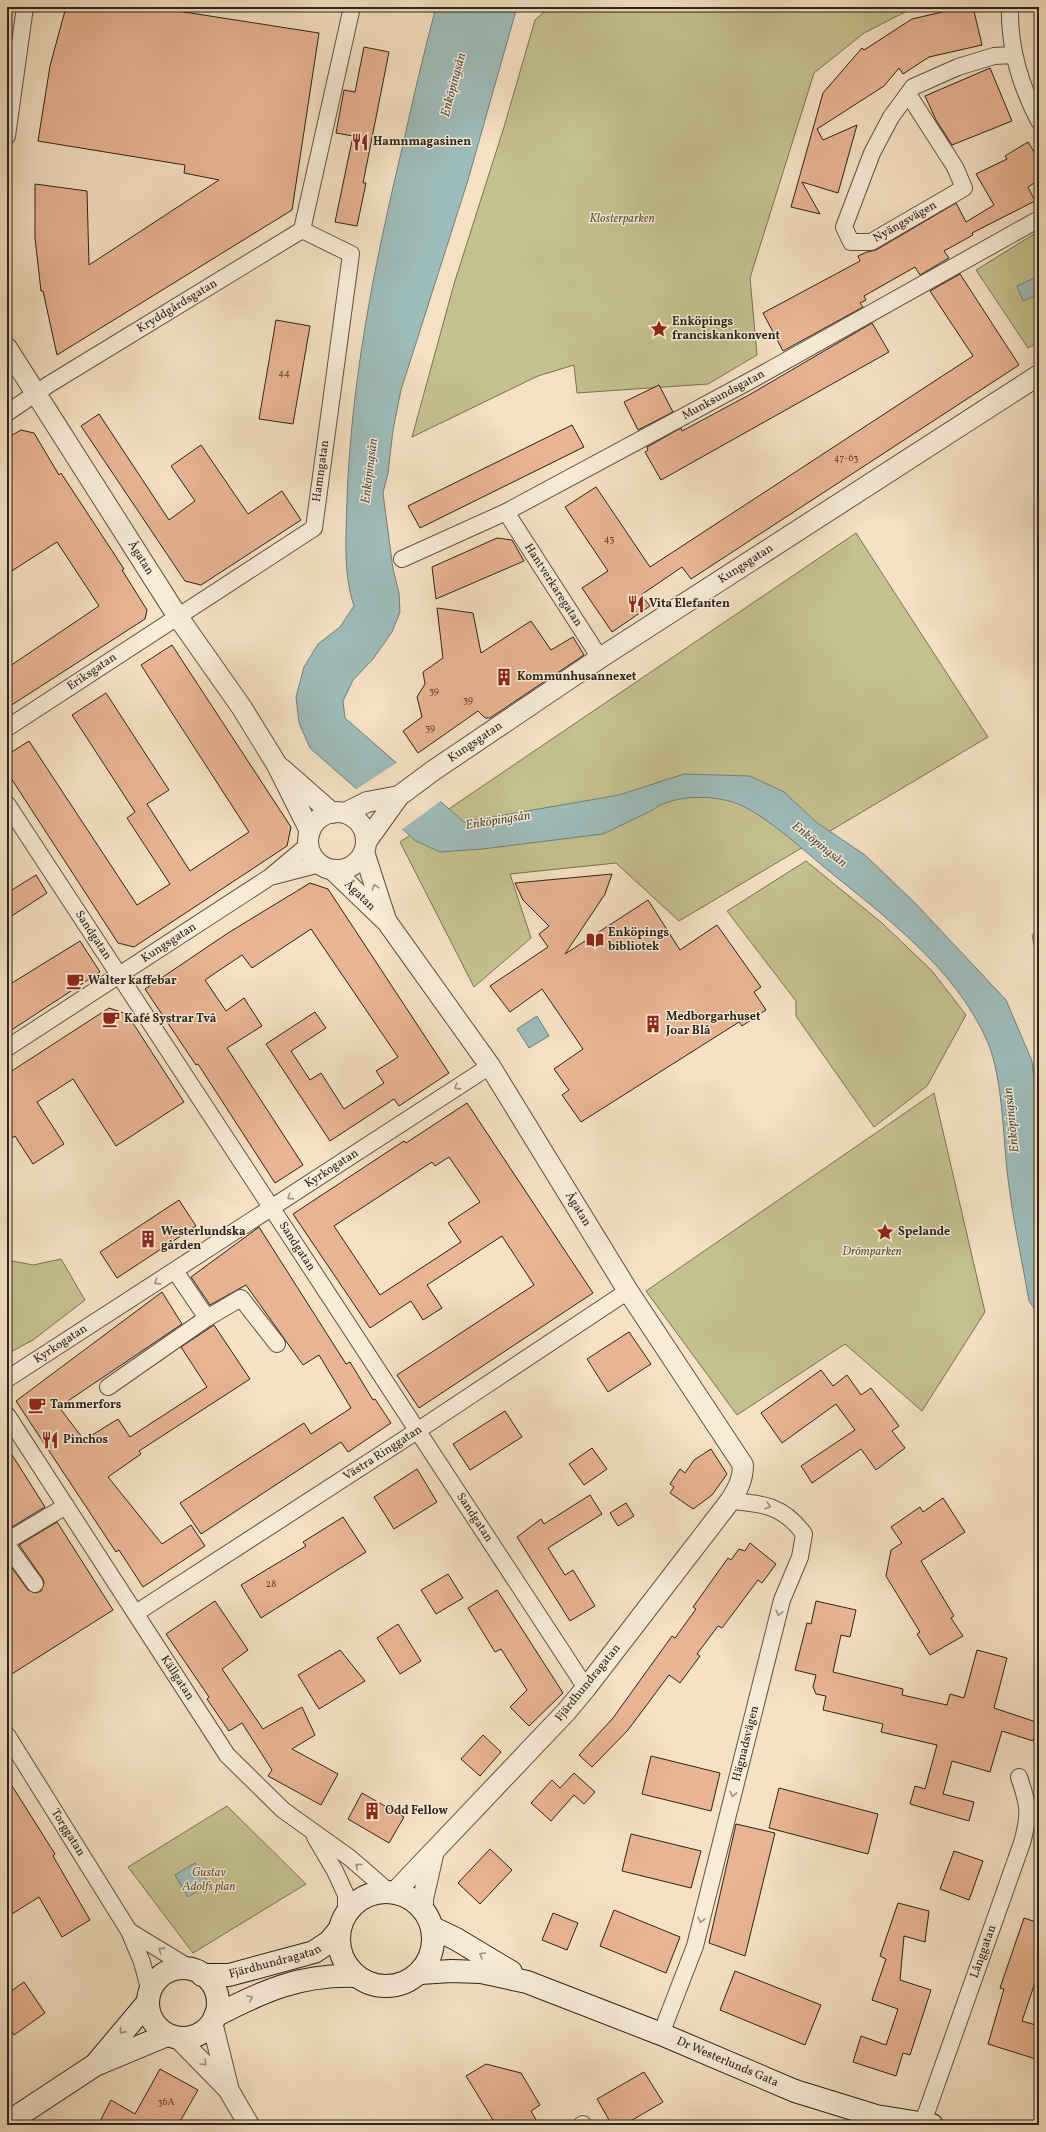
<svg xmlns="http://www.w3.org/2000/svg" width="1046" height="2132" viewBox="0 0 1046 2132" font-family="Vollkorn,serif">
  <style>
    .green { fill: #c4c18e; stroke: #787254 }
    .water { fill: #9ebcba; stroke: #707f7a }
    .pier { fill: #f5e1c3 }
    .building { fill: #e9b493; stroke: #2b231a; fill-rule: evenodd }
    .lines { fill: none; stroke-linecap: round; stroke-linejoin: round }
    .minor-casing { stroke: #5e5244; stroke-width: 18 }
    .tertiary-casing { stroke: #5e5244; stroke-width: 22 }
    .secondary-casing { stroke: #2b231a; stroke-width: 24 }
    .minor { stroke: #f8ecd8; stroke-width: 16 }
    .tertiary { stroke: #f8ecd8; stroke-width: 20 }
    .secondary { stroke: #f8ecd8; stroke-width: 22 }
    .oneway { stroke: #9c9282 }
    .labels { text-anchor: middle; dominant-baseline: central; stroke-width: 3; stroke-linejoin: round; paint-order: stroke }
    .number-label { font-size: 10px; fill: #5a4738 }
    .poi-label { font-size: 12px; font-weight: bold; fill: #2b231a; stroke: #f8ecd8; text-anchor: start }
    .park-label { font-size: 12px; font-style: italic; fill: #59523d; stroke: #f8ecd8 }
    .street-label { font-size: 12px; fill: #2b231a; stroke: #f8ecd8 }
    .water-label { font-size: 13px; font-style: italic; fill: #4e514a; stroke: #f8ecd8 }
  </style>
  <rect width="100%" height="100%" fill="#f5e1c3"/>
  <filter id="stains"><feTurbulence type="fractalNoise" baseFrequency=".005" numOctaves="4"/><feColorMatrix values="0 0 0 0 .2 0 0 0 0 .09 0 0 0 0 .02 0 0 0 .5 -.17"/></filter>
  <radialGradient id="worn" r=".72"><stop offset=".6" stop-color="#630" stop-opacity="0"/><stop offset="1" stop-color="#630" stop-opacity=".3"/></radialGradient>
  <g class="green">
    <polygon points="550,7 920,7 913,8 864,33 814,73 750,278 757,355 708,384 577,393 574,365 538,376 412,437 454,284 504,127 535,20"/>
    <polygon points="1039,231 1039,342 1028,348 976,270"/>
    <polygon points="856,533 988,737 679,921 616,863 510,874 531,938 474,987 400,842"/>
    <polygon points="806,861 882,923 932,971 966,1015 927,1086 874,1127 796,1016 796,1001 727,911"/>
    <polygon points="1039,930 1039,968 1032,935"/>
    <polygon points="934,1093 985,1312 922,1411 845,1344 737,1415 646,1291"/>
    <polygon points="61,1259 85,1300 33,1340 7,1354 7,1260 33,1265"/>
    <polygon points="227,1806 306,1884 193,1953 128,1867"/>
  </g>
  <g class="water">
    <path d="M 436,7 L 517,7 L 468,180 L 401,390 L 393,430 L 388,473 L 383,493 L 393,569 L 399,593 L 400,612 L 392,632 L 373,659 L 353,680 L 343,701 L 345,718 L 464,822 L 619,795 L 684,774 L 750,776 L 784,792 L 816,822 L 865,855 L 916,904 L 1006,1000 L 1032,1061 L 1039,1119 L 1039,1315 L 1029,1301 C 1022,1260 1013,1220 1008,1179 C 1003,1139 1003,1079 988,1043 C 956,968 885,917 824,867 C 799,846 774,823 745,807 C 720,794 673,793 651,811 L 603,834 L 482,849 L 440,852 L 416,841 L 310,748 L 299,723 L 296,697 L 304,667 L 318,644 L 340,627 L 354,606 C 343,573 346,535 347,500 C 351,382 374,267 401,153 C 412,104 423,55 436,7 Z"/>
    <polygon points="1039,276 1039,294 1023,301 1017,286"/>
    <polygon points="537,1016 549,1036 529,1048 517,1029"/>
    <polygon points="195,1863 209,1884 188,1897 175,1875"/>
  </g>
  <polygon class="pier" points="398,762 442,800 400,831 355,790"/>
  <g class="building">
    <polygon points="66,7 152,7 319,33 292,210 57,355 43,291 41,291 35,238 35,184 87,191 89,265 219,180 184,173 185,165 38,141 50,66"/>
    <polygon points="964,7 973,7 982,45 929,57 903,74 899,68 884,86 817,129 823,140 857,125 838,193 802,182 820,214 791,207 823,93 862,48 864,50 912,19"/>
    <polygon points="364,47 389,52 363,183 366,183 357,226 335,222 353,136 336,133 344,90 355,92"/>
    <polygon points="990,68 1012,121 952,145 936,120 925,96"/>
    <polygon points="1028,142 1039,160 1039,180 1028,187 1035,201 972,233 973,235 944,251 949,258 920,275 915,267 864,296 866,300 860,303 863,307 783,351 763,313 860,261 858,256 867,252 876,250 956,203 966,222 994,205 976,174 1007,159 1005,156"/>
    <polygon points="960,274 1019,365 691,579 682,567 641,595 650,606 612,632 582,588 608,571 565,507 596,487 650,567 973,356 930,291"/>
    <polygon points="276,320 310,326 293,424 259,419"/>
    <polygon points="872,323 889,352 661,480 645,452 648,450 647,447 681,428 682,431 749,395"/>
    <polygon points="659,385 673,412 638,430 624,402"/>
    <polygon points="99,414 169,520 195,501 171,466 201,445 248,514 282,491 301,520 201,585 185,581 81,426"/>
    <polygon points="572,425 584,447 420,528 408,506"/>
    <polygon points="21,430 34,433 59,475 61,473 124,569 122,570 147,610 145,619 7,708 7,668 99,606 57,542 7,574 7,438"/>
    <polygon points="497,538 512,540 524,561 436,599 432,567"/>
    <polygon points="437,608 473,613 481,653 531,621 551,650 573,637 584,655 490,718 485,718 478,711 418,753 403,731 422,717 417,697 425,684 423,672 443,658"/>
    <polygon points="172,645 291,827 287,846 134,947 118,943 7,772 7,755 29,741 137,905 170,884 127,818 135,812 72,715 106,693 169,790 147,804 190,871 249,832 141,665"/>
    <polygon points="612,874 605,894 565,954 648,900 680,950 717,925 761,987 754,992 766,1010 742,1026 739,1022 581,1122 562,1095 569,1090 554,1069 583,1049 542,989 510,1012 490,986 548,947 539,934 549,926 523,900 515,883"/>
    <polygon points="36,875 47,893 7,919 7,893"/>
    <polygon points="310,883 328,889 449,1073 399,1106 394,1099 330,1141 266,1044 315,1012 326,1028 291,1051 310,1080 321,1073 344,1109 384,1083 376,1071 398,1057 311,929 252,968 242,955 205,980 226,1011 244,998 262,1026 227,1048 303,1165 275,1183 198,1064 196,1065 145,989 228,933"/>
    <polygon points="80,941 100,972 7,1033 7,986"/>
    <polygon points="109,1008 127,1014 184,1102 116,1146 73,1079 37,1102 64,1144 33,1164 15,1136 7,1141 7,1074"/>
    <path d="M 467,1103 L 593,1293 L 419,1408 L 397,1375 L 534,1285 L 502,1236 L 427,1285 L 442,1308 L 423,1320 L 411,1301 L 370,1328 L 293,1214 L 404,1141 L 406,1143 ZM 449,1157 L 480,1202 L 448,1223 L 461,1242 L 380,1295 L 334,1226 L 432,1162 L 435,1166 Z"/>
    <polygon points="179,1200 196,1226 117,1278 100,1252"/>
    <polygon points="259,1227 346,1364 350,1362 373,1400 375,1399 391,1423 348,1452 341,1442 201,1534 180,1503 304,1423 311,1434 351,1408 319,1355 303,1365 246,1285 210,1305 191,1277"/>
    <polygon points="162,1292 182,1324 59,1407 84,1440 118,1419 130,1437 207,1387 181,1347 214,1325 250,1379 139,1451 141,1454 108,1477 162,1544 191,1525 205,1546 143,1587 119,1550 116,1552 16,1401"/>
    <polygon points="629,1332 651,1364 608,1392 587,1359"/>
    <polygon points="821,1370 833,1386 847,1375 861,1395 871,1388 899,1426 892,1431 905,1448 876,1470 861,1449 812,1483 801,1466 855,1430 836,1404 782,1443 761,1413"/>
    <polygon points="505,1411 522,1437 470,1470 453,1444"/>
    <polygon points="7,1447 45,1507 7,1530"/>
    <polygon points="592,1448 607,1469 584,1485 569,1464"/>
    <polygon points="711,1449 727,1474 712,1495 693,1509 670,1493 674,1487 670,1484 680,1469 685,1473 694,1460"/>
    <polygon points="417,1469 437,1502 394,1529 374,1497"/>
    <polygon points="590,1495 602,1514 548,1548 565,1575 573,1570 595,1606 570,1621 517,1537 541,1519 544,1524"/>
    <polygon points="943,1498 965,1532 921,1561 954,1616 951,1618 963,1636 930,1655 917,1634 920,1632 886,1576 891,1550 902,1543 891,1527 920,1507 923,1512"/>
    <polygon points="626,1503 634,1516 618,1526 610,1513"/>
    <polygon points="343,1517 366,1552 261,1618 241,1585 306,1546 303,1542"/>
    <polygon points="57,1522 113,1610 7,1677 7,1561 28,1590 36,1593 41,1591 44,1583 43,1579 19,1545"/>
    <polygon points="750,1543 776,1564 762,1583 758,1580 722,1628 718,1626 697,1654 700,1656 680,1683 669,1675 628,1730 592,1767 579,1755 613,1718 672,1636 675,1638 696,1609 693,1607 728,1558 731,1560 739,1549 745,1551"/>
    <polygon points="448,1574 463,1598 436,1614 421,1590"/>
    <polygon points="497,1590 563,1693 529,1726 510,1707 527,1690 501,1649 495,1652 468,1608"/>
    <polygon points="215,1601 248,1650 222,1669 263,1729 302,1707 315,1735 292,1749 338,1774 321,1805 268,1776 272,1770 242,1723 229,1731 207,1699 209,1697 166,1634"/>
    <polygon points="816,1601 856,1610 850,1637 841,1635 833,1672 903,1689 902,1695 947,1705 950,1694 964,1698 977,1650 1007,1658 994,1708 1039,1723 1033,1741 1002,1731 990,1772 952,1761 943,1794 974,1802 969,1821 910,1804 915,1786 925,1789 937,1745 881,1732 883,1724 823,1710 826,1696 816,1694 813,1687 816,1675 795,1670 807,1623 811,1624"/>
    <polygon points="398,1624 421,1661 400,1674 377,1638"/>
    <polygon points="340,1650 365,1681 319,1709 298,1675"/>
    <polygon points="483,1735 501,1752 480,1776 461,1759"/>
    <polygon points="651,1756 720,1773 711,1811 642,1794"/>
    <polygon points="574,1773 595,1792 584,1804 574,1795 551,1821 531,1803 552,1780 560,1788"/>
    <polygon points="7,1778 55,1854 53,1856 90,1920 62,1937 39,1897 7,1917"/>
    <polygon points="779,1788 878,1814 868,1854 769,1828"/>
    <polygon points="362,1793 404,1817 389,1843 348,1819"/>
    <polygon points="736,1824 775,1833 745,1956 709,1943"/>
    <polygon points="631,1834 701,1851 691,1888 622,1871"/>
    <polygon points="490,1849 512,1870 480,1904 458,1883"/>
    <polygon points="954,1851 983,1861 969,1900 940,1889"/>
    <polygon points="898,1903 929,1911 925,1942 904,1936 900,1980 931,1990 910,2055 903,2053 896,2076 853,2062 861,2036 886,2045 898,2009 872,2000 886,1959 880,1956"/>
    <polygon points="614,1910 680,1937 666,1973 600,1946"/>
    <polygon points="553,1913 578,1923 567,1950 542,1940"/>
    <polygon points="1024,1918 1039,1923 1039,1971 1022,2021 1039,2026 1039,2060 988,2044 1004,1989 1000,1988"/>
    <polygon points="735,1971 821,2005 805,2045 720,2010"/>
    <polygon points="24,1982 45,2013 14,2035 7,2025 7,1994"/>
    <polygon points="486,2064 521,2073 540,2105 531,2111 539,2125 496,2125 466,2076"/>
    <polygon points="160,2069 198,2090 178,2125 98,2125 111,2100 135,2114"/>
    <polygon points="644,2072 663,2102 624,2125 612,2125 597,2099"/>
  </g>
  <g class="lines">
    <g class="minor-casing">
      <g id="minor">
        <path d="M 1010,7 C 1009,47 1020,85 1039,121"/>
        <polyline points="908,94 955,167 964,188 871,242 851,242 844,227 872,153 891,117 913,87 958,67 994,56 1014,55"/>
        <polyline points="7,136 25,7"/>
        <polyline points="302,230 352,7"/>
        <path id="s1" d="M 7,413 L 48,385 L 302,230 L 351,254 L 314,528 L 7,728"/>
        <path id="s2" d="M 506,512 L 600,658"/>
        <path id="s3" d="M 402,559 L 506,512 L 757,377 L 1039,219"/>
        <path id="s4" d="M 7,804 L 586,1688"/>
        <polyline points="274,876 320,864"/>
        <path id="s5" d="M 7,1048 L 270,877 L 308,845"/>
        <polyline points="207,1318 241,1298 277,1344"/>
        <path id="s6" d="M 7,1379 L 490,1066"/>
        <polyline points="108,1387 207,1318 175,1271"/>
        <path id="s7" d="M 7,1415 L 227,1755 L 283,1810 L 350,1858 L 388,1891"/>
        <polyline points="7,1541 66,1506"/>
        <polyline points="7,1545 35,1584"/>
        <path id="s8" d="M 136,1613 L 417,1431 L 628,1291"/>
        <path id="s9" d="M 7,1735 L 129,1931 L 142,1962 L 150,1992"/>
        <polyline points="315,1837 335,1871 346,1895 346,1913"/>
        <polyline points="129,1931 193,1970"/>
        <path id="s10" d="M 661,2034 L 695,1946 L 782,1600 L 800,1557 L 804,1534 C 784,1506 762,1503 730,1501"/>
        <polyline points="581,2125 583,2124"/>
        <path id="s11" d="M 922,2125 L 1022,1843 C 1030,1814 1029,1806 1019,1777"/>
      </g>
    </g>
    <g class="tertiary-casing">
      <g id="tertiary">
        <path id="s12" d="M 7,348 L 178,617 L 242,708 L 277,765 L 310,831"/>
        <polyline points="282,769 332,813"/>
        <circle cx="337" cy="841" r="29"/>
        <polyline points="345,813 367,802 399,796"/>
        <path id="s13" d="M 366,842 L 399,796 L 434,770 L 600,658 L 1039,375"/>
        <polyline points="364,852 386,920"/>
        <path id="s14" d="M 333,870 L 387,922 L 490,1066 L 628,1291 L 743,1465 C 743,1479 738,1489 730,1501 L 586,1688 L 566,1712 L 395,1892"/>
        <polyline points="423,1909 423,1899 433,1855"/>
        <polyline points="212,2022 228,2087"/>
        <polyline points="178,2038 228,2089 249,2125"/>
      </g>
    </g>
    <g class="secondary-casing">
      <g id="secondary">
        <circle cx="386" cy="1939" r="47"/>
        <polyline points="433,1928 456,1939 511,1972"/>
        <circle cx="183" cy="2003" r="35"/>
        <path id="s15" d="M 420,1973 L 451,1971 L 481,1972 L 527,1982 L 661,2034 L 795,2091 L 876,2116 L 932,2125"/>
        <path id="s16" d="M 202,1975 L 229,1975 L 314,1952 L 329,1942 L 339,1930"/>
        <path d="M 215,2016 C 263,1991 301,1974 356,1976"/>
        <polyline points="96,2064 148,2002"/>
        <polyline points="7,2123 95,2065 167,2035"/>
      </g>
    </g>
    <use href="#minor" class="minor"/>
    <use href="#tertiary" class="tertiary"/>
    <use href="#secondary" class="secondary"/>
  </g>
  <defs><path id="oneway-chevron" d="M-2-3.5L2.5 0L-2 3.5" fill="none" stroke-width="1.6" stroke-linecap="round" stroke-linejoin="round"/></defs>
  <g class="oneway">
    <use href="#oneway-chevron" transform="translate(375 887) rotate(-108)"/>
    <use href="#oneway-chevron" transform="translate(457 1087) rotate(147)"/>
    <use href="#oneway-chevron" transform="translate(290 1197) rotate(147)"/>
    <use href="#oneway-chevron" transform="translate(157 1282) rotate(147)"/>
    <use href="#oneway-chevron" transform="translate(768 1506) rotate(17)"/>
    <use href="#oneway-chevron" transform="translate(779 1613) rotate(104)"/>
    <use href="#oneway-chevron" transform="translate(733 1794) rotate(104)"/>
    <use href="#oneway-chevron" transform="translate(358 1866) rotate(-139)"/>
    <use href="#oneway-chevron" transform="translate(701 1920) rotate(104)"/>
    <use href="#oneway-chevron" transform="translate(161 1950) rotate(-148)"/>
    <use href="#oneway-chevron" transform="translate(482 1955) rotate(-149)"/>
    <use href="#oneway-chevron" transform="translate(250 1998) rotate(-25)"/>
    <use href="#oneway-chevron" transform="translate(122 2031) rotate(129)"/>
    <use href="#oneway-chevron" transform="translate(204 2063) rotate(47)"/>
  </g>
  <defs>
    <g id="restaurant-bare" transform="scale(1.38)"><path d="M-5-6h1v4h1v-4h1v4h1v-4h1v5L-1.5 .5V6h-2V.5L-5-1ZM5-6V6H3V1.5H1.5Q1.5-4 5-6Z" fill="#8f2418" stroke="#f8ecd8" stroke-width="2.5" paint-order="stroke"/></g>
    <g id="sight-bare" transform="scale(1.38)"><path d="M0-6L1.8-2.2L6-1.7L2.9 1.2L3.7 5.4L0 3.3L-3.7 5.4L-2.9 1.2L-6-1.7L-1.8-2.2Z" fill="#8f2418" stroke="#f8ecd8" stroke-width="2.5" paint-order="stroke"/></g>
    <g id="building-bare" transform="scale(1.38)"><path d="M-4-6H4V6H1V3H-1V6H-4ZM-2.5-4.3h1.7v1.8h-1.7ZM.8-4.3h1.7v1.8H.8ZM-2.5-1h1.7V.8h-1.7ZM.8-1h1.7V.8H.8Z" fill="#8f2418" stroke="#f8ecd8" stroke-width="2.5" paint-order="stroke"/></g>
    <g id="library-bare" transform="scale(1.38)"><path d="M-6-4Q-3-5.5-.7-3.5V5Q-3 3-6 4ZM6-4Q3-5.5 .7-3.5V5Q3 3 6 4Z" fill="#8f2418" stroke="#f8ecd8" stroke-width="2.5" paint-order="stroke"/></g>
    <g id="cafe-bare" transform="scale(1.38)"><path d="M-5.5-4.5H6V0H3Q3 3.5 0 3.5H-2.5Q-5.5 3.5-5.5 0ZM3-3.2v2h1.7v-2ZM-6 4.5H4V6H-6Z" fill="#8f2418" stroke="#f8ecd8" stroke-width="2.5" paint-order="stroke"/></g>
  </defs>
  <g fill-rule="evenodd">
    <use href="#restaurant-bare" x="360" y="142"/>
    <use href="#sight-bare" x="659" y="329"/>
    <use href="#restaurant-bare" x="636" y="604"/>
    <use href="#building-bare" x="504" y="677"/>
    <use href="#library-bare" x="595" y="940"/>
    <use href="#cafe-bare" x="75" y="981"/>
    <use href="#cafe-bare" x="111" y="1019"/>
    <use href="#building-bare" x="653" y="1024"/>
    <use href="#sight-bare" x="885" y="1232"/>
    <use href="#building-bare" x="148" y="1239"/>
    <use href="#cafe-bare" x="37" y="1405"/>
    <use href="#restaurant-bare" x="50" y="1440"/>
    <use href="#building-bare" x="372" y="1811"/>
  </g>
  <g class="labels">
    <g class="number-label">
      <text x="284" y="373">44</text>
      <text x="846" y="458">47-63</text>
      <text x="609" y="539">43</text>
      <text x="434" y="691">39</text>
      <text x="468" y="700">39</text>
      <text x="430" y="728">39</text>
      <text x="271" y="1584">28</text>
      <text x="166" y="2102">36A</text>
    </g>
    <g class="poi-label">
      <text x="373" y="142">Hamnmagasinen</text>
      <text x="672" y="322">Enköpings<tspan x="672" dy="14">franciskankonvent</tspan></text>
      <text x="649" y="604">Vita Elefanten</text>
      <text x="517" y="677">Kommunhusannexet</text>
      <text x="608" y="933">Enköpings<tspan x="608" dy="14">bibliotek</tspan></text>
      <text x="88" y="981">Walter kaffebar</text>
      <text x="666" y="1017">Medborgarhuset<tspan x="666" dy="14">Joar Blå</tspan></text>
      <text x="124" y="1019">Kafé Systrar Två</text>
      <text x="161" y="1232">Westerlundska<tspan x="161" dy="14">gården</tspan></text>
      <text x="898" y="1232">Spelande</text>
      <text x="50" y="1405">Tammerfors</text>
      <text x="63" y="1440">Pinchos</text>
      <text x="385" y="1811">Odd Fellow</text>
    </g>
    <g class="park-label">
      <text x="622" y="219">Klosterparken</text>
      <text x="872" y="1252">Drömparken</text>
      <text x="209" y="1873">Gustav<tspan x="209" dy="14">Adolfs plan</tspan></text>
    </g>
    <g class="street-label">
      <text transform="translate(905 222) rotate(-30)">Nyängsvägen</text>
      <text stroke="none"><textPath href="#s1" startOffset="201">Kryddgårdsgatan</textPath></text>
      <text stroke="none"><textPath href="#s3" startOffset="361">Munksundsgatan</textPath></text>
      <text transform="translate(321 471) rotate(-82)">Hamngatan</text>
      <text stroke="none"><textPath href="#s12" startOffset="249">Ågatan</textPath></text>
      <text stroke="none"><textPath href="#s13" startOffset="474">Kungsgatan</textPath></text>
      <text stroke="none"><textPath href="#s2" startOffset="87">Hantverkaregatan</textPath></text>
      <text transform="translate(92 672) rotate(-34)">Eriksgatan</text>
      <text stroke="none"><textPath href="#s13" startOffset="150">Kungsgatan</textPath></text>
      <text stroke="none"><textPath href="#s14" startOffset="37">Ågatan</textPath></text>
      <text stroke="none"><textPath href="#s4" startOffset="157">Sandgatan</textPath></text>
      <text stroke="none"><textPath href="#s5" startOffset="193">Kungsgatan</textPath></text>
      <text stroke="none"><textPath href="#s6" startOffset="387">Kyrkogatan</textPath></text>
      <text stroke="none"><textPath href="#s14" startOffset="420">Ågatan</textPath></text>
      <text stroke="none"><textPath href="#s4" startOffset="529">Sandgatan</textPath></text>
      <text stroke="none"><textPath href="#s6" startOffset="64">Kyrkogatan</textPath></text>
      <text stroke="none"><textPath href="#s8" startOffset="294">Västra Ringgatan</textPath></text>
      <text stroke="none"><textPath href="#s4" startOffset="853">Sandgatan</textPath></text>
      <text stroke="none"><textPath href="#s7" startOffset="313">Källgatan</textPath></text>
      <text transform="translate(588 1683) rotate(-51)">Fjärdhundragatan</text>
      <text stroke="none"><textPath href="#s10" startOffset="303">Hägnadsvägen</textPath></text>
      <text stroke="none"><textPath href="#s9" startOffset="115">Torggatan</textPath></text>
      <text stroke="none"><textPath href="#s11" startOffset="184">Långgatan</textPath></text>
      <text stroke="none"><textPath href="#s16" startOffset="75">Fjärdhundragatan</textPath></text>
      <text stroke="none"><textPath href="#s15" startOffset="324">Dr Westerlunds Gata</textPath></text>
    </g>
    <g class="water-label">
      <text transform="translate(454 85) rotate(-75)">Enköpingsån</text>
      <text transform="translate(370 471) rotate(-83)">Enköpingsån</text>
      <text transform="translate(498 821) rotate(-9)">Enköpingsån</text>
      <text transform="translate(819 845) rotate(38)">Enköpingsån</text>
      <text transform="translate(1012 1120) rotate(-96)">Enköpingsån</text>
    </g>
  </g>
  <rect width="1046" height="2132" fill="none" stroke="#f5e1c3" stroke-width="24"/>
  <rect x="8" y="8" width="1030" height="2116" fill="none" stroke="#2b231a" stroke-width="2"/>
  <rect x="12" y="12" width="1022" height="2108" fill="none" stroke="#2b231a"/>
  <rect width="100%" height="100%" filter="url(#stains)"/>
  <rect width="100%" height="100%" fill="url(#worn)"/>
</svg>
